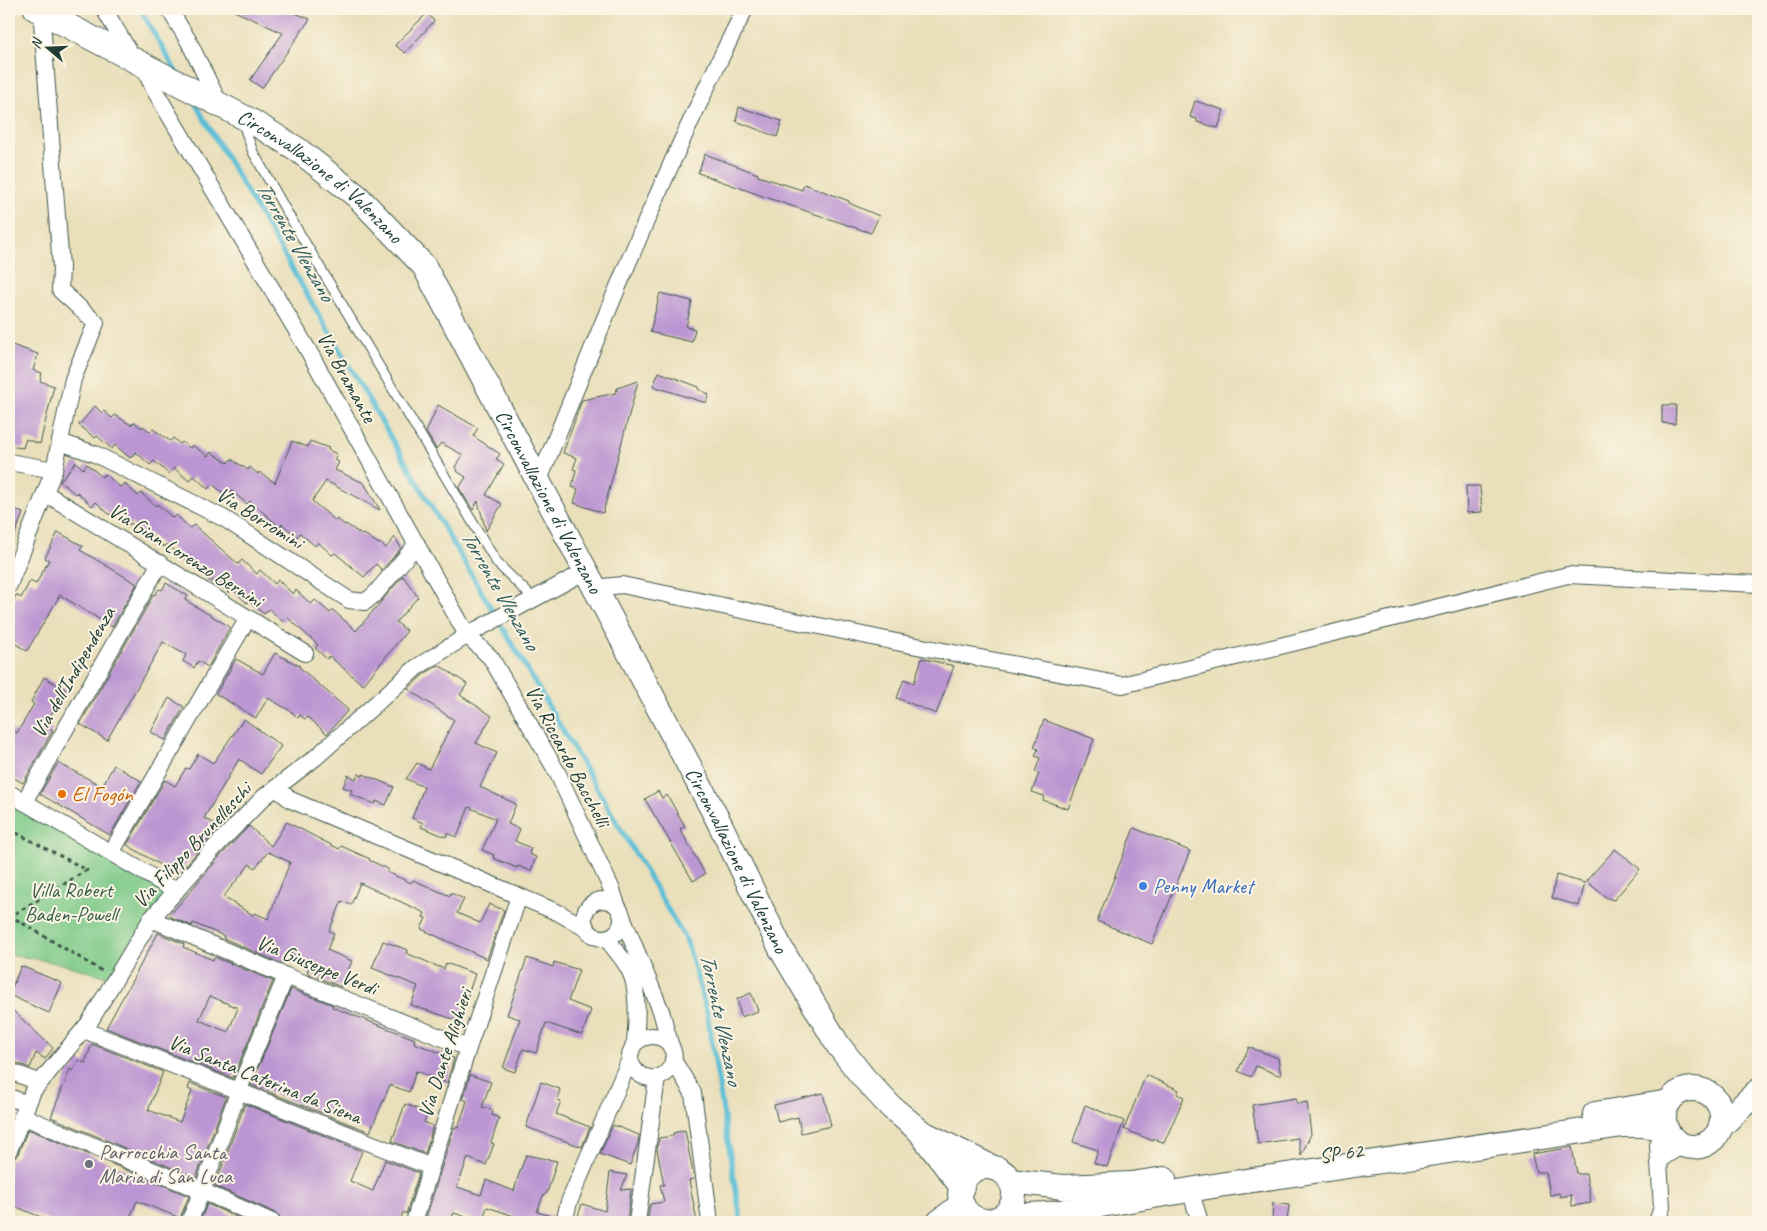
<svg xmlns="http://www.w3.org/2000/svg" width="1767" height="1231" viewBox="0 0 1767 1231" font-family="Caveat,sans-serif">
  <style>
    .green { fill: #7dc988; stroke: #4e835e }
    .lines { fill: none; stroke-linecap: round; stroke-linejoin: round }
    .stream { stroke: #59bed7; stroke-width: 5 }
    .building { fill: #bc96d2; fill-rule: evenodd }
    .service-casing { stroke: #3d5548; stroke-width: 11 }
    .minor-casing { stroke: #3d5548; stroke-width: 18 }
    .secondary-casing { stroke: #3d5548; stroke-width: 26 }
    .path { stroke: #3d5548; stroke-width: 3; stroke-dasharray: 4 4; stroke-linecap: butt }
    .service { stroke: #fff; stroke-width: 9 }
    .minor { stroke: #fff; stroke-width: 16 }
    .secondary { stroke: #fff; stroke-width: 24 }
    .food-dot { fill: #e8710a; stroke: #fcf5e5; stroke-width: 2 }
    .shop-dot { fill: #3f7fe0; stroke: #fcf5e5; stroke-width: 2 }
    .worship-dot { fill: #6b7280; stroke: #fcf5e5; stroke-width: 2 }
    .labels { text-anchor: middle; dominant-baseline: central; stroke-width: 4; stroke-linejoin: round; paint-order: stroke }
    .street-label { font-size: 21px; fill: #1f3d34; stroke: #fcf5e5 }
    .food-label { font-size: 21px; fill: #c56008; stroke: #fcf5e5; text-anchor: start }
    .shop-label { font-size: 21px; fill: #366cbe; stroke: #fcf5e5; text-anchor: start }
    .park-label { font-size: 21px; fill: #366049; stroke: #fcf5e5 }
    .worship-label { font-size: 21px; fill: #5b616d; stroke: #fcf5e5; text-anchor: start }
    .water-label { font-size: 22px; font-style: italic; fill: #2e5d5d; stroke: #fcf5e5 }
  </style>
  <rect width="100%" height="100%" fill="#fcf5e5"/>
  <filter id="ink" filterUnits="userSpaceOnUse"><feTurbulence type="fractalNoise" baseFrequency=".02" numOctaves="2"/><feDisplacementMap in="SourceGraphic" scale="10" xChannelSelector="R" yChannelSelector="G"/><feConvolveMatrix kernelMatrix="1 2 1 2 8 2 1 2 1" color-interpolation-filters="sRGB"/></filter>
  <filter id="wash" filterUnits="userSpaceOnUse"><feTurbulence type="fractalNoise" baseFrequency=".0096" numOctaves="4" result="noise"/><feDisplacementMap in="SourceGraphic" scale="20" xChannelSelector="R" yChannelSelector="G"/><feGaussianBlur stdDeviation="1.12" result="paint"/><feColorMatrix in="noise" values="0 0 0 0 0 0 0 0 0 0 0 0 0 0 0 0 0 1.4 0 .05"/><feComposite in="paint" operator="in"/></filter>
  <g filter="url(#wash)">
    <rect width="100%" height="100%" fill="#e9dfba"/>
    <polygon class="green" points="9,794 176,891 115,979 62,964 9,954"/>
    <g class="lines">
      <g class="stream">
        <polyline points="140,9 177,73"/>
        <polyline points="193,100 687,942 707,1012 741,1222"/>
      </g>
    </g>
    <g id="blocks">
      <g class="building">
        <polygon points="230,9 285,9 310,19 262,88 250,80 283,33"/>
        <polygon points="427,13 434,21 405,53 395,45"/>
        <polygon points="1195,101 1224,110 1218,128 1197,122 1197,119 1190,117"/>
        <polygon points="739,107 782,121 777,137 736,121"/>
        <polygon points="705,154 758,174 758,176 796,188 802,190 804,184 849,201 849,203 879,216 871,233 771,199 698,173"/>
        <polygon points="660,293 692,301 686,327 695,329 692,342 650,332"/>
        <polygon points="9,344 38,354 33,370 42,373 40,381 54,386 40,444 26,439 23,448 9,446"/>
        <polygon points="659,372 699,387 698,389 709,394 706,403 653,386"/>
        <polygon points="638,381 603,513 574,503 578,489 572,487 576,470 573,469 577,458 563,453 582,400 616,393 617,388"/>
        <polygon points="438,405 478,428 473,436 500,454 496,459 504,464 486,495 502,504 486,531 478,501 473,510 459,488 466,477 458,472 455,467 463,455 441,443 436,449 426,432"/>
        <polygon points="1662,405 1676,405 1675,424 1662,423"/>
        <polygon points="95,406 102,413 104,411 112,418 115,415 131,425 134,422 142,428 143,426 150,432 153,429 170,441 173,438 180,444 182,442 190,448 192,445 208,456 211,452 228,463 231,459 248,470 250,467 258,474 259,472 275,483 292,441 308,447 310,441 329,448 328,450 337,454 334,460 339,462 335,470 364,483 380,510 326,481 312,501 336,521 337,519 345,525 346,524 362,535 364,534 379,544 380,543 386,548 395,537 401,548 382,570 376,564 364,577 335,553 332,555 318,542 315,546 300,533 297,537 282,524 280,527 250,501 247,504 232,491 227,496 212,484 208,489 194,476 189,481 174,468 169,474 154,461 150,465 136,452 130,458 115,445 112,449 97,436 95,438 79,425"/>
        <polygon points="76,462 83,469 87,464 102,477 105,474 120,487 124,483 138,496 141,493 156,506 157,504 173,518 176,515 190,528 194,525 238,564 242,560 257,574 260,570 275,584 278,580 293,594 296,590 311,604 315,600 330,613 333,610 356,631 403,576 418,597 396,622 407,631 363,685 329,656 327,659 315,648 318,645 287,617 283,622 269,609 264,614 249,601 247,603 232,589 229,593 214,580 211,582 167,544 164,547 149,533 146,537 131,523 129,525 114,511 110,515 96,502 92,506 77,492 75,494 60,481"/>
        <polygon points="1466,486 1480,486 1482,512 1467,513"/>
        <polygon points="9,507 23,513 10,548 9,548"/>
        <polygon points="58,532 83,546 80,550 137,584 112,627 60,595 27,651 9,640 9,611 16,595 21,598 30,581 36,584 49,560 45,558"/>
        <polygon points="166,583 188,596 185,600 230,627 208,667 198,661 194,668 183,661 186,655 163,642 107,740 80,724 154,594 155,595 159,589 162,590"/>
        <polygon points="275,653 300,666 299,667 348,710 327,734 308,717 305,719 300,715 298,718 292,712 268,698 256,718 216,694 236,659 263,674"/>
        <polygon points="922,658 954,666 936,714 897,698 904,679 914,683"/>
        <polygon points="439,665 467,684 460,695 492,716 476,743 497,753 480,787 516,804 508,824 520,829 515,841 531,848 529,854 536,857 531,871 518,866 517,868 493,858 494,855 482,850 496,819 469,807 457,837 447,833 446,837 421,827 423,823 412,818 424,787 406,779 417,763 429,769 454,720 408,689 424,674"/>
        <polygon points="44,677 66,690 45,725 53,730 23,783 9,775 9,728 17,733 34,704 31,702"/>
        <polygon points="169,698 184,707 165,740 151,732"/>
        <polygon points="244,719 281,746 261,774 239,759 204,818 220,827 177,875 127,845 165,780 175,786 186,768 189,769 198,754 213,763"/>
        <polygon points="1044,720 1094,739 1068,809 1043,800 1044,796 1032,792 1039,773 1035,772 1040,758 1035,756 1038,749 1034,747"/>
        <polygon points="58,763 102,786 114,765 141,781 110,835 40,794"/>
        <polygon points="358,774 363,776 363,774 394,787 386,805 376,801 375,804 350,794 352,790 343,787 348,775 356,779"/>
        <polygon points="658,791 662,798 667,795 685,826 680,829 705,874 693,881 645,799"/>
        <path d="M 287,822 L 339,849 L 341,846 L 370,859 L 369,860 L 388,869 L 387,872 L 411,883 L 413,880 L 450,896 L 451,893 L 464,899 L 457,913 L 480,923 L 489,904 L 504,910 L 487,959 L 421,929 L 426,918 L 423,917 L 425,913 L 360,883 L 351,905 L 342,901 L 329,931 L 334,933 L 327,950 L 352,961 L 341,987 L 307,973 L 311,962 L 288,952 L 282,964 L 223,938 L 224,936 L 193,923 L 192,926 L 169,916 L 222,854 L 249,826 L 271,846 ZM 268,852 L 290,862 L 268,919 L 255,913 L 253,915 L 223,897 L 250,864 L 255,868 Z"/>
        <polygon points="1134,828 1190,851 1152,944 1097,921"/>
        <polygon points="1615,849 1640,869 1614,900 1607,898 1586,881"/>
        <polygon points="1556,875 1585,883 1579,906 1552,898"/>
        <path d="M 158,933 L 184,944 L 183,947 L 213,960 L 214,957 L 273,981 L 233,1078 L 106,1028 ZM 210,996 L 238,1008 L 228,1032 L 199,1020 Z"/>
        <polygon points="383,941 408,950 406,953 444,969 446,963 475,974 459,1021 411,1005 418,986 372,968"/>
        <polygon points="527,958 553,967 554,962 579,970 568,1001 591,1010 582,1035 546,1023 536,1053 523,1049 515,1072 503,1068 520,1019 507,1015"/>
        <polygon points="21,966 62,983 49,1013 9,995"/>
        <polygon points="291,989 333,1005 332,1007 415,1039 414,1043 454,1058 447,1083 416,1071 409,1092 390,1085 370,1132 251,1085"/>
        <polygon points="751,993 758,1011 741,1017 737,999"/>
        <polygon points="9,1007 53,1048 45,1059 36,1053 30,1068 9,1060"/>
        <polygon points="92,1044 163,1072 148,1110 180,1122 192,1091 188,1089 190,1083 226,1097 196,1178 51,1117 70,1069 73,1071 78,1060 85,1063"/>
        <polygon points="1249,1047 1278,1058 1281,1076 1256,1066 1251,1077 1238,1071"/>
        <polygon points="470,1075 491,1082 482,1107 493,1110 492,1115 499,1118 491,1143 494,1144 486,1165 468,1158 457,1187 481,1195 486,1180 514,1191 518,1177 526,1155 557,1161 547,1193 543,1196 537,1212 555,1217 554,1222 512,1222 514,1216 487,1207 482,1222 454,1213 450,1222 429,1222 425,1221 452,1134 454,1127 458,1128 467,1101 463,1099"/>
        <polygon points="1146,1075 1179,1090 1177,1094 1184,1097 1164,1143 1153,1138 1153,1141 1124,1129"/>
        <polygon points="541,1082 560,1089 557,1100 561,1101 556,1114 590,1127 582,1147 526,1127"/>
        <polygon points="823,1093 831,1126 801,1133 798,1117 778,1122 774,1105"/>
        <polygon points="1296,1098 1297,1104 1307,1102 1311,1134 1301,1156 1298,1138 1258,1144 1252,1105"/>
        <polygon points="245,1104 362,1151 350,1181 373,1191 385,1160 419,1173 406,1214 403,1212 400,1222 282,1222 280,1217 276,1213 215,1186"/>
        <polygon points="405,1104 428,1113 424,1122 433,1126 425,1154 392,1141"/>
        <polygon points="1085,1105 1124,1121 1107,1167 1094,1163 1098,1150 1073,1142"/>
        <polygon points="613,1125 639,1135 638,1143 630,1165 600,1154"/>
        <polygon points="28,1129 189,1196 180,1218 137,1201 128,1222 53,1222 9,1204 9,1160 15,1158 18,1154"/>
        <polygon points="685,1130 694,1179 689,1180 697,1222 647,1222 650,1204 664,1202 660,1185 664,1185 657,1149 659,1138 673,1136 673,1133"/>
        <polygon points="1572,1147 1577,1174 1586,1174 1591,1203 1572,1206 1571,1195 1560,1197 1559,1193 1550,1195 1546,1172 1536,1172 1532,1154"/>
        <polygon points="610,1172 627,1175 621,1190 631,1189 627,1222 576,1222 582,1204 605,1211"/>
        <polygon points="1273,1203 1289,1205 1287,1221 1272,1219"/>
        <polygon points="207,1204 248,1222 200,1222"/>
      </g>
    </g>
  </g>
  <g filter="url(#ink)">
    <use href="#blocks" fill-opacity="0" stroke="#3d5548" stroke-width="1"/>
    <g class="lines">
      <g class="service-casing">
        <polyline id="service" points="242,121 253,152 288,214 497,563 534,599"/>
      </g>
      <g class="minor-casing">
        <g id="minor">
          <polyline points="104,9 134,60"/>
          <polyline points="169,9 188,40 221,107"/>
          <polyline points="142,64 155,91 308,350 467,635 491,658 557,772 612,890 617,905"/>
          <polyline points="60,442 95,454 225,519 349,600 365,602 375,594 417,544"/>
          <polyline points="9,462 54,470"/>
          <path d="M 538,483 C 602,323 667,163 745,9"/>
          <polyline points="45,493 305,653"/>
          <polyline points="9,585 54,470 73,379 96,323 60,290 61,267 41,9"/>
          <polyline points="594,588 622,585 901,643 1122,685 1568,575 1758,584"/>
          <polyline points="276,788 291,800 559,913 587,929"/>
          <polyline points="9,793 176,891"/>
          <polyline points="24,802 160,563"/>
          <polyline points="111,853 248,618"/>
          <circle cx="603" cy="919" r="19"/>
          <polyline points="620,911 661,1011 671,1047"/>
          <polyline points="151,919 286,976 468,1048"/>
          <path d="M 606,938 C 616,951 631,967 634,983 C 638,1002 637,1022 635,1041 C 634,1047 629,1052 630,1059 C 632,1070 641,1078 651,1078 C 657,1078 664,1076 668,1071 C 686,1050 658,1022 634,1044"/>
          <polyline points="84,1030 431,1167"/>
          <polyline points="673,1060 693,1093 710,1222"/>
          <polyline points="9,1071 39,1082"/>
          <polyline points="9,1097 27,1104"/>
          <polyline points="22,1116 202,1191 272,1222"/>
          <polyline points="1666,1128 1658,1145 1659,1162 1666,1155 1683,1145"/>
          <polyline points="9,1150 33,1091 89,1023 151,919 215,847 264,797 315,758 417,667 476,630 584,572"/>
          <polyline points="1190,1190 1200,1222"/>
          <polyline points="189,1222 202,1191 242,1082 286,976"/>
          <polyline points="414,1222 468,1048 519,896"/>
          <polyline points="564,1222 569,1202 630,1059"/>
          <polyline points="637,1222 657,1078"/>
          <polyline points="1657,1222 1662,1207 1659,1162"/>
        </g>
      </g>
      <g class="secondary-casing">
        <g id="secondary">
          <path id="s1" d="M 36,9 L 251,121 L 297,149 L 358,197 L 424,266 L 719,822 L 781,949 L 838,1045 L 863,1077 L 891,1107 L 921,1132 L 993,1168"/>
          <circle cx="1693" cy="1118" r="29"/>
          <polyline points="1595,1114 1669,1102"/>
          <polyline points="1721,1126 1758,1091"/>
          <polyline points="923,1136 962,1187"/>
          <circle cx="987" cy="1194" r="27"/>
          <polyline points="1010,1181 1063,1187 1131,1184 1164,1179"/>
          <polyline points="1003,1216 1048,1214 1219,1185 1623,1125 1643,1125 1666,1128"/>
          <polyline points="939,1222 962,1204"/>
        </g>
      </g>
      <g class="path">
        <polyline points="9,829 87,870 11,916"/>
        <polyline points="9,915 102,971"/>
      </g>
      <use href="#service" class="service"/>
      <use href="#minor" class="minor"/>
      <use href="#secondary" class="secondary"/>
    </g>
  </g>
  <circle class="food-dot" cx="62" cy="794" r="5"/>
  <circle class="shop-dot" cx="1143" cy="886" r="5"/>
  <circle class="worship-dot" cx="89" cy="1164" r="5"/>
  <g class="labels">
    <g class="street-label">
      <text stroke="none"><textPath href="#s1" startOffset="331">Circonvallazione di Valenzano</textPath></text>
      <text transform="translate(347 377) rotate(61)">Via Bramante</text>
      <text stroke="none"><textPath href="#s1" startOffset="736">Circonvallazione di Valenzano</textPath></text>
      <text transform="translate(260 518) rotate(32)">Via Borromini</text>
      <text transform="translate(186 555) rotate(32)">Via Gian Lorenzo Bernini</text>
      <text transform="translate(73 672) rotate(-60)">Via dell'Indipendenza</text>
      <text transform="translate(568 756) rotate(62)">Via Riccardo Bacchelli</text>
      <text transform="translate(192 845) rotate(-47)">Via Filippo Brunelleschi</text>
      <text stroke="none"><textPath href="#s1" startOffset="1141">Circonvallazione di Valenzano</textPath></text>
      <text transform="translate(317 965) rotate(22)">Via Giuseppe Verdi</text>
      <text transform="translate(445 1053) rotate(-72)">Via Dante Alighieri</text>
      <text transform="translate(265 1079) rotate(22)">Via Santa Caterina da Siena</text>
      <text transform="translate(1341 1153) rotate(-8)">SP 62</text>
    </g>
    <g class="food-label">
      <text x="72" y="794">El Fogón</text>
    </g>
    <g class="shop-label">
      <text x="1153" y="886">Penny Market</text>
    </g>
    <g class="park-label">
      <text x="71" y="890">Villa Robert<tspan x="71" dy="24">Baden-Powell</tspan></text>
    </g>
    <g class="worship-label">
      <text x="99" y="1152">Parrocchia Santa<tspan x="99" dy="24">Maria di San Luca</tspan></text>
    </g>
    <g class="water-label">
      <text transform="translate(295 241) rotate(60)">Torrente Vlenzano</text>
      <text transform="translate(500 590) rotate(60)">Torrente Vlenzano</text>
      <text transform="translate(721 1019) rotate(78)">Torrente Vlenzano</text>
    </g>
  </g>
  <rect width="1767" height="1231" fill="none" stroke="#fcf5e5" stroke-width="30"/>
  <g transform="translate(48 48) rotate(289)" stroke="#fcf5e5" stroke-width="4" paint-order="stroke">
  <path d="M0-4L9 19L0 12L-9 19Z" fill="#1f3d34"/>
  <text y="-8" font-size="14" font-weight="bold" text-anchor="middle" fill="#1f3d34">N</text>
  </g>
</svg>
